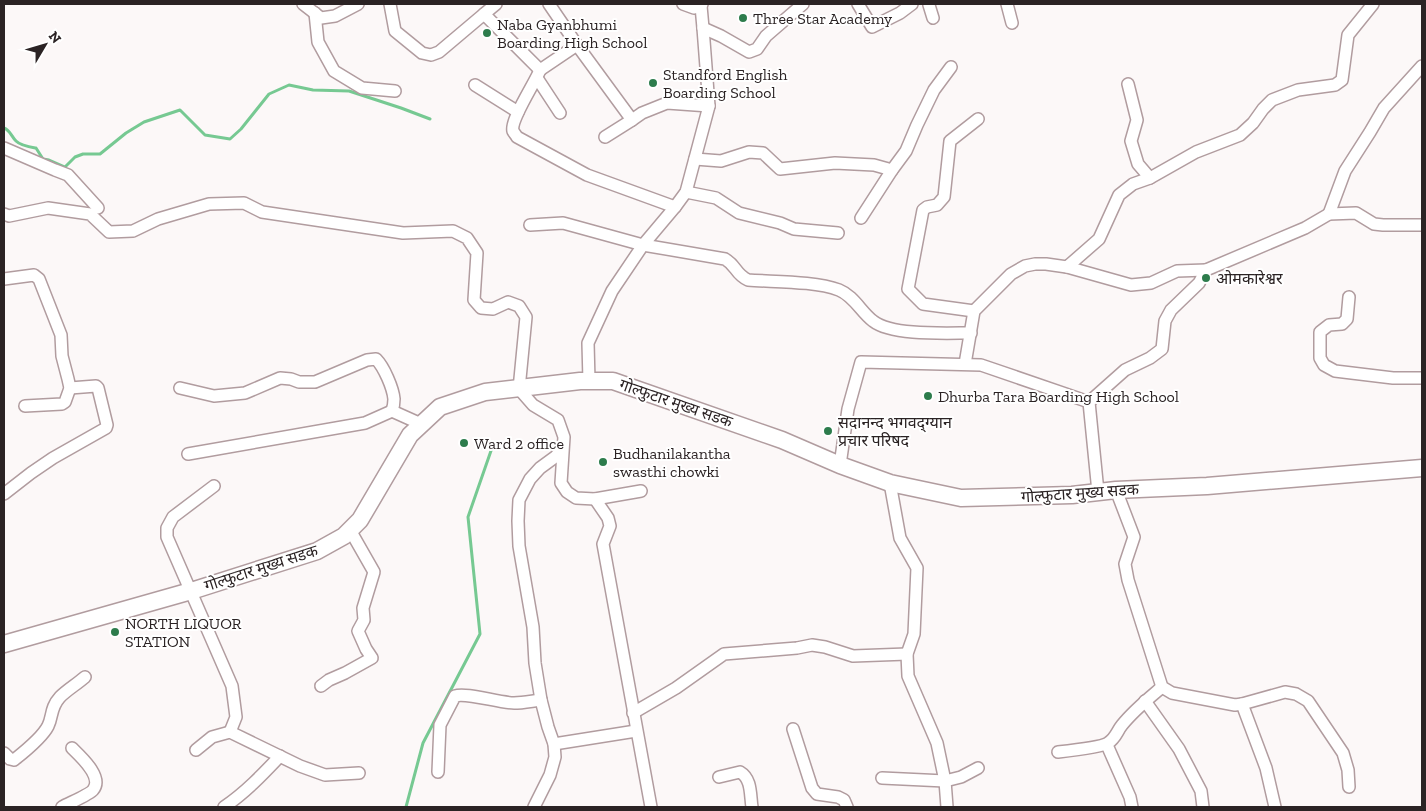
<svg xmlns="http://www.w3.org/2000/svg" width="1426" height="811" viewBox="0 0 1426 811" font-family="'Zilla Slab','Noto Sans Devanagari',serif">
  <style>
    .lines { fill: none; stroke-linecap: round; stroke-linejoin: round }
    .stream { stroke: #76c992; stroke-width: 3 }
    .minor-casing { stroke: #b19c9f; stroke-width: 14 }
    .secondary-casing { stroke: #b19c9f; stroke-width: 19 }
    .minor { stroke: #fff; stroke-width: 11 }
    .secondary { stroke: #fff; stroke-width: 16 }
    .poi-dot { fill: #2d7c4c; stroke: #fff; stroke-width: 2 }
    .labels { text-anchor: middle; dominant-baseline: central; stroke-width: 4; stroke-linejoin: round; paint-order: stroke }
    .poi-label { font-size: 16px; fill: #2b2324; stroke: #fff; text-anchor: start }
    .street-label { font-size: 16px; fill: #2b2324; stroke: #fff }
  </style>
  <rect width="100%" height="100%" fill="#fcf8f8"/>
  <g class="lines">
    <g class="stream">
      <path d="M 4,128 C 10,130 11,136 16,141 C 21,146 29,147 36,148 L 43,159 L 49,160 L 65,167 L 75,157 L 83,154 L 100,154 L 126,133 L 144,122 L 180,110 L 205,135 L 230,139 L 241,129 L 269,94 L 289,85 L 313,90 L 349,91 L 401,108 L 430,119"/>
      <polyline points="406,807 423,743 480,634 468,517 493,445"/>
    </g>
    <g class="minor-casing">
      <g id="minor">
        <polyline points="303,4 321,18 335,16 358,4"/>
        <polyline points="390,4 395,31 422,53 431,55 439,52 484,14"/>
        <polyline points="496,4 484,14 540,70 577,45"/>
        <polyline points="549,4 577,45 632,120 642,113 667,103 709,106 703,28 701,6 702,4"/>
        <polyline points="683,4 694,8 701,6"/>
        <polyline points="858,4 872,27 900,13 912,4"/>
        <polyline points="1007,4 1012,23"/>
        <polyline points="929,5 933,18"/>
        <polyline points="315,13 318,42 334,71 362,88 395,91"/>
        <polyline points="703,28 721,36 749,52 757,49 766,36 803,4"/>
        <path d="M 540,70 C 535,83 510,120 513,131 C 514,133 516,135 517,137 L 587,175 L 675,207"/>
        <polyline points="537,78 560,113"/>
        <polyline points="475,85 518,112"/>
        <polyline points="605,137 632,120"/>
        <polyline points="4,148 55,170 68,175 98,208"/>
        <polyline points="695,159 721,161 749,152 763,153 780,169 835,163 874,165 892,170 906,151 917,125 934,90 951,67"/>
        <polyline points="1150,178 1196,152 1240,135 1253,123 1263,109 1272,100 1298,90 1335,85 1342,80 1348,35 1373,4"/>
        <polyline points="686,192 716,198 739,213 780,223 794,229 838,233"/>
        <polyline points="4,214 9,216 48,208 90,214 109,232 133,231 158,219 209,204 244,203 262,212 403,233 453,231 467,238 477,253 474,300 481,308 493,309 508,302 519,306 526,317 519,389 533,405 558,420 564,437 561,483 567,492 576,498 595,499 641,491"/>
        <polyline points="1329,214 1345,171 1370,132 1384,108 1422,66"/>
        <polyline points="861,218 892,170"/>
        <path d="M 530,225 L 563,223 L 643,245 L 725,259 C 737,266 735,274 748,280 C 775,282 815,281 839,290 C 854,296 861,312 873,321 C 892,336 947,333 971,333"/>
        <polyline points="1067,267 1131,285 1151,283 1177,271 1206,270"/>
        <polyline points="4,279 34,275 39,279 61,335 62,356 68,379 70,388 65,402 62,404 25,406"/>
        <polyline points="1349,297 1347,319 1342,324 1329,325 1320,332 1320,358 1324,365 1335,371 1393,378 1422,378"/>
        <polyline points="974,311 923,304 908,289 923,210 927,207 937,205 944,197 950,141 978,119"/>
        <polyline points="965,364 974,311 1011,274 1025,266 1035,264 1046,264 1067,267 1099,239 1119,195 1133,184 1150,178 1138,164 1131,141 1137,120 1128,84"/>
        <polyline points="589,381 588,343 612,291 643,245 675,207 686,192 709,106"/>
        <path d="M 180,388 L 214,396 L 245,393 L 280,378 L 291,379 L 299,382 L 315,382 L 367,360 L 376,359 C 384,367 393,388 394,399 C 394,403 393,408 392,411"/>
        <polyline points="1089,402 1098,492"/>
        <polyline points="188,454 365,423 392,411 421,424"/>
        <polyline points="840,465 848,409 861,362 981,365 1089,402 1125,370 1150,358 1162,349 1165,321 1171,310 1199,283 1206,270 1305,228 1329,214 1356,213 1374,224 1383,225 1422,225"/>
        <polyline points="890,483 900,538 917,568 914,634 907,654 908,676 937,743 945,781 947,807"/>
        <polyline points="214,486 173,517 167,528 167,537 232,686 236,717 230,732"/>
        <polyline points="1116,490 1134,537 1125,564 1128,580 1162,687 1172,693 1235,705 1242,704 1285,692 1296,694 1308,701 1343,753 1348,770 1349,787"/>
        <polyline points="4,494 31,473 53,458 106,428 107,425 98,388 96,386 70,388"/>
        <polyline points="595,499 608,518 610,526 603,544 651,807"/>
        <polyline points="321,686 329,680 345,673 372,658 366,649 358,631 364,620 363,608 374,572 350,530"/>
        <polyline points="1145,701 1179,749 1201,791 1203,807"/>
        <polyline points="1242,704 1266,768 1275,807"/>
        <polyline points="633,713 676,688 724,654 797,648 812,645 825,647 853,656 907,654"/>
        <polyline points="793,729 812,788 817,794 838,797 844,800 847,807"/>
        <polyline points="554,744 636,731"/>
        <polyline points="1107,745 1130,797 1132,807"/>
        <polyline points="196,750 212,737 230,732 300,766 325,775 359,773"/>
        <path d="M 1058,752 C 1067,751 1102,747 1108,743 C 1116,738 1117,731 1122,725 C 1134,710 1148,699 1162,687"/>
        <path d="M 4,753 L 10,759 L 14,760 C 24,752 42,738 48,726 C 53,716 50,708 60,697 C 67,690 77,684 85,677"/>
        <path d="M 438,772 L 440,725 L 455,696 C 466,692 499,703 514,703 C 523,703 532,701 541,700"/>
        <path d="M 719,777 L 740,772 C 752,779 750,795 752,807"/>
        <polyline points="882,778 945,781 961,777 978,768"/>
        <path d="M 62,807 C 69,803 89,795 93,790 C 104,777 80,756 72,748"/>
        <path d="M 224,807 C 245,793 263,774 280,756"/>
        <polyline points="534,807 550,775 555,757 554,744 548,727 541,700 535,663 533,627 519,546 518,521 519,500 530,479 540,468 555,457 562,449"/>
      </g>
    </g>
    <g class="secondary-casing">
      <polyline id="secondary" points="4,644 191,591 317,551 344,536 360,520 410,435 440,407 485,392 580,381 613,381 782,440 840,465 890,483 961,498 1072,495 1116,490 1207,486 1422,468"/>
    </g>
    <use href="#minor" class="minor"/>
    <use href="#secondary" class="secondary"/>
  </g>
  <g class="poi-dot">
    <circle cx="743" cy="18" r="5"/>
    <circle cx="487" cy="33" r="5"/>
    <circle cx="653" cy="83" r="5"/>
    <circle cx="1206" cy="278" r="5"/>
    <circle cx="928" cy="396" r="5"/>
    <circle cx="828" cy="431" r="5"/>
    <circle cx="464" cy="443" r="5"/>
    <circle cx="603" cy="462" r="5"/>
    <circle cx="115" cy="632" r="5"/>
  </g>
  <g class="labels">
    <g class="poi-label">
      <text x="753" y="18">Three Star Academy</text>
      <text x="497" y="24">Naba Gyanbhumi<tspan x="497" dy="18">Boarding High School</tspan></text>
      <text x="663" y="74">Standford English<tspan x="663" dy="18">Boarding School</tspan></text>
      <text x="1216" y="278">ओमकारेश्वर</text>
      <text x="938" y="396">Dhurba Tara Boarding High School</text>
      <text x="838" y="422">सदानन्द भगवद्ग्यान<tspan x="838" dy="18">प्रचार परिषद</tspan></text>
      <text x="474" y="443">Ward 2 office</text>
      <text x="613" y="453">Budhanilakantha<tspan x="613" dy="18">swasthi chowki</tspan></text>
      <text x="125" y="623">NORTH LIQUOR<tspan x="125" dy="18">STATION</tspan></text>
    </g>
    <g class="street-label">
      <text transform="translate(676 403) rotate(19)">गोल्फुटार मुख्य सडक</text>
      <text transform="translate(1080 493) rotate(-4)">गोल्फुटार मुख्य सडक</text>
      <text transform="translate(261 568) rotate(-18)">गोल्फुटार मुख्य सडक</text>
    </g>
  </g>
  <rect width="1426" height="811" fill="none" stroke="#2b2324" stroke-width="10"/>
  <g transform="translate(45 45) rotate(52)" stroke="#ffffff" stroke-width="4" paint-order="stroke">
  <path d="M0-4L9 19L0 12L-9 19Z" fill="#2b2324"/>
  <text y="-8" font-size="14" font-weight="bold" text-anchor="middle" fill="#2b2324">N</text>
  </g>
</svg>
